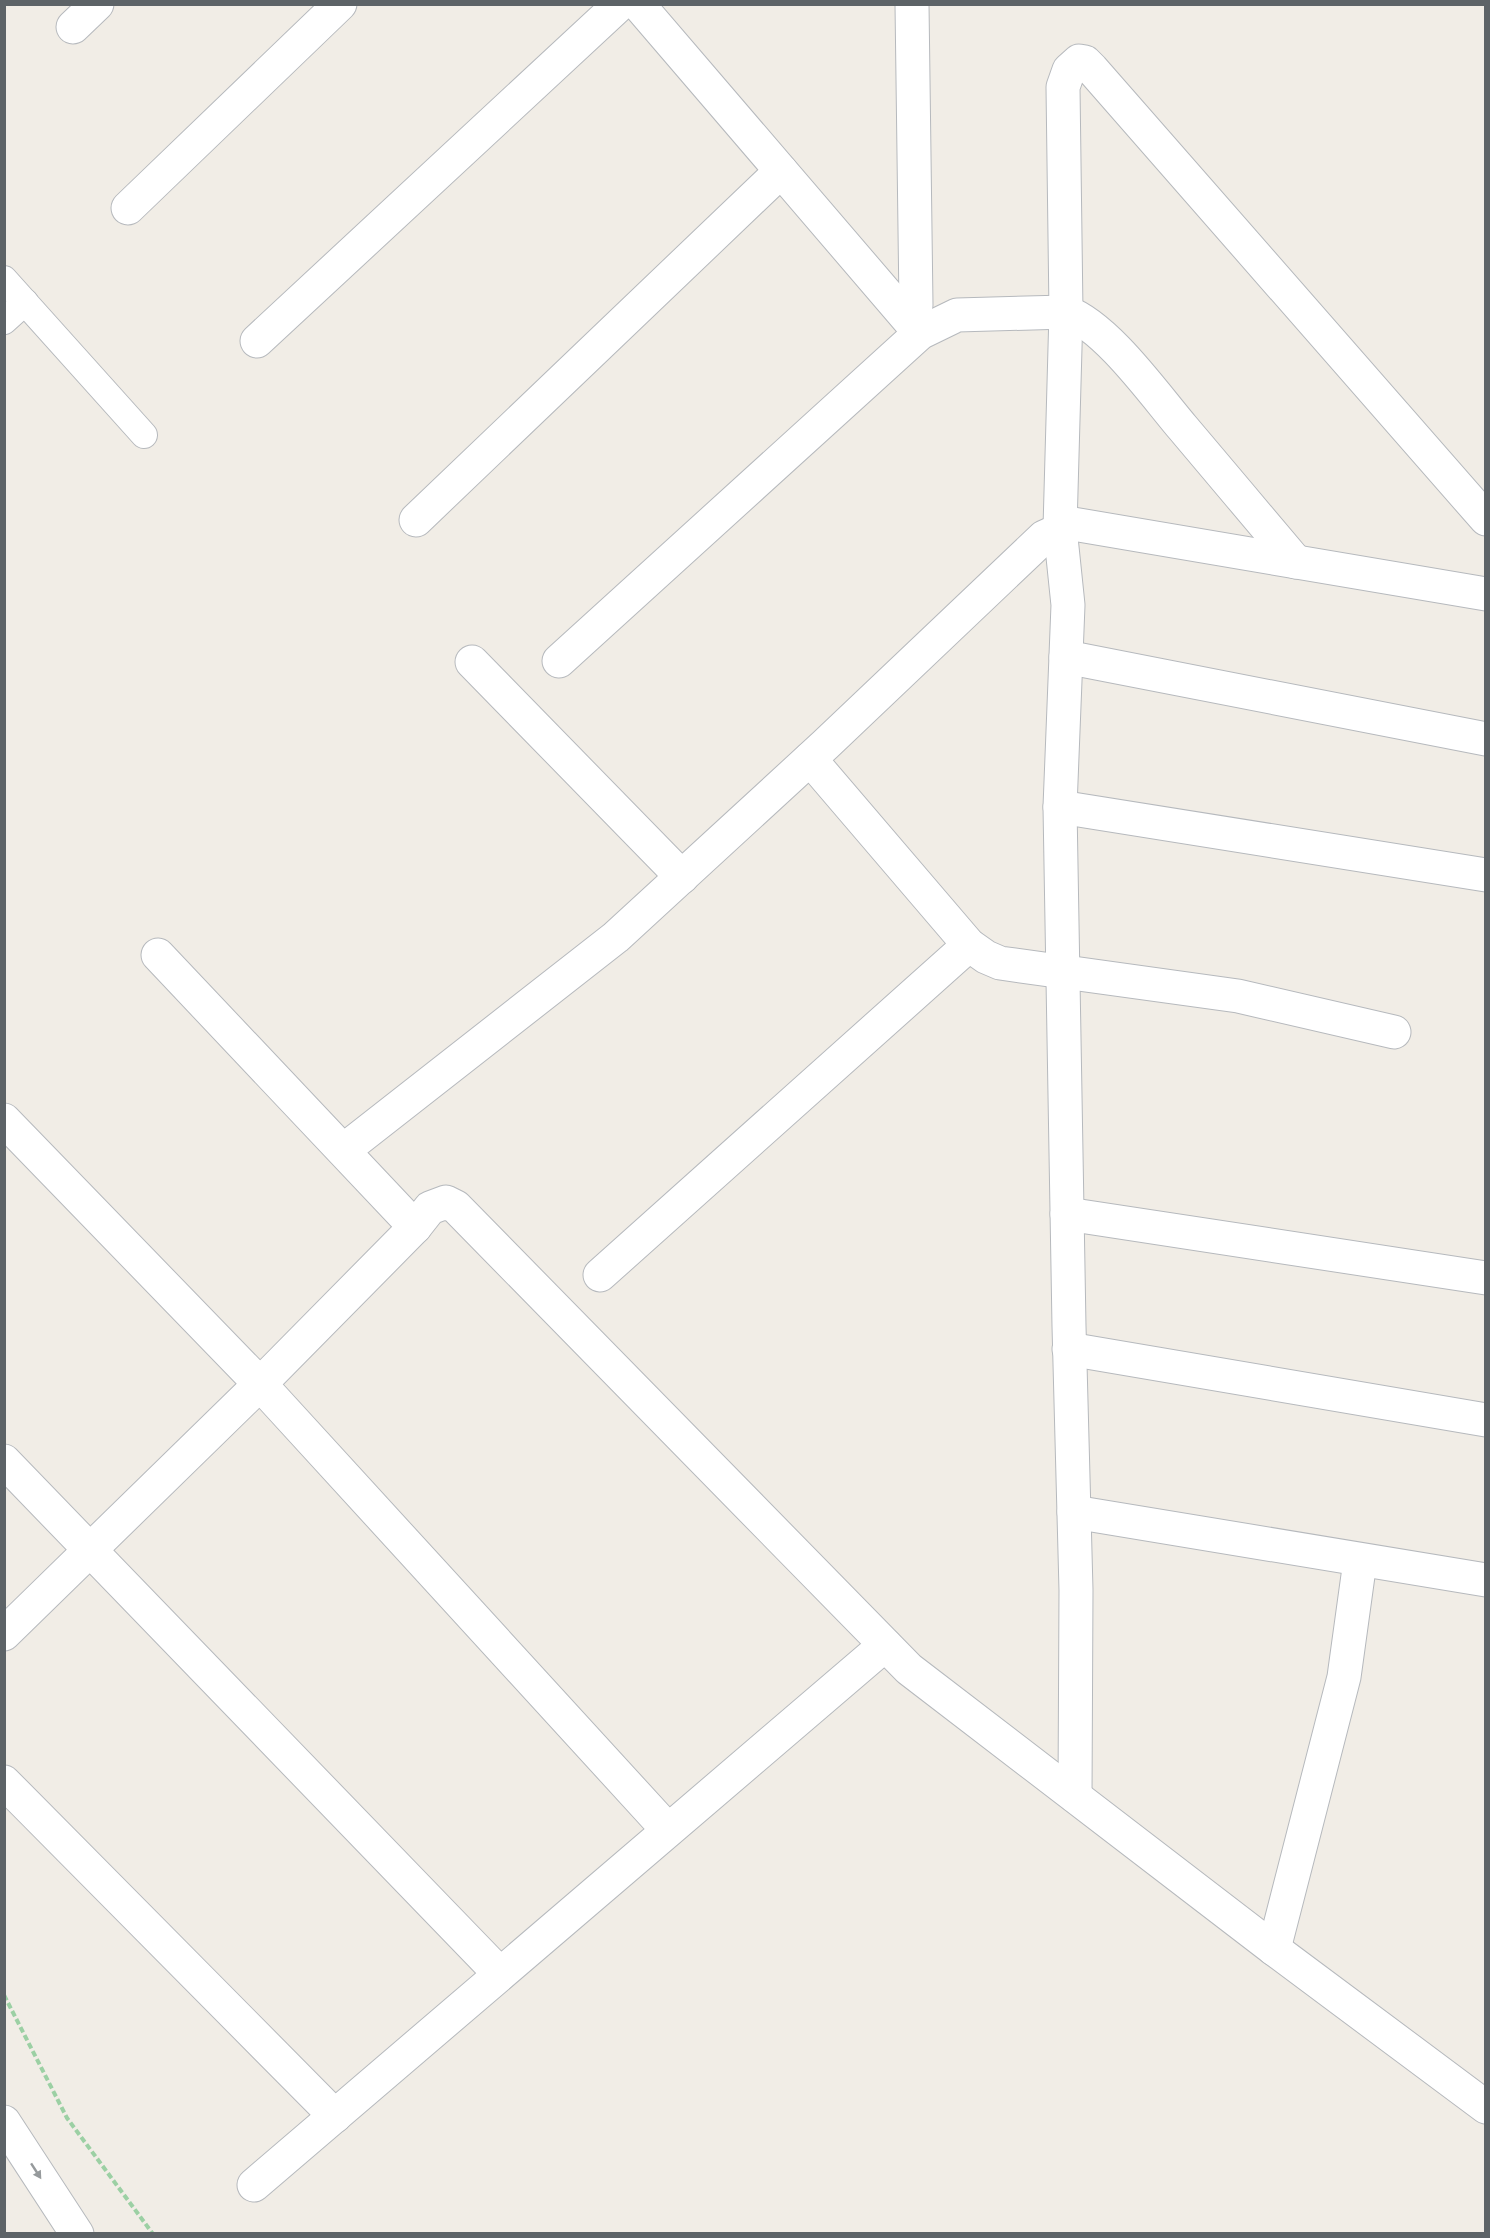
<svg xmlns="http://www.w3.org/2000/svg" width="1490" height="2238" viewBox="0 0 1490 2238" font-family="'PT Sans Narrow',sans-serif">
  <style>
    .lines { fill: none; stroke-linecap: round; stroke-linejoin: round }
    .service-casing { stroke: #b6b9bd; stroke-width: 28 }
    .minor-casing { stroke: #b6b9bd; stroke-width: 35 }
    .tertiary-casing { stroke: #b6b9bd; stroke-width: 35 }
    .path { stroke: #9cd0a4; stroke-width: 4; stroke-dasharray: 6 3; stroke-linecap: butt }
    .service { stroke: #fff; stroke-width: 26 }
    .minor { stroke: #fff; stroke-width: 33 }
    .tertiary { stroke: #fff; stroke-width: 33 }
    .oneway { fill: #969a9c }
  </style>
  <rect width="100%" height="100%" fill="#f1ede6"/>
  <g class="lines">
    <g class="service-casing">
      <g id="service">
        <polyline points="4,279 144,435"/>
        <polyline points="4,321 25,302"/>
      </g>
    </g>
    <g class="minor-casing">
      <g id="minor">
        <polyline points="638,4 920,333"/>
        <polyline points="912,4 916,305 913,324"/>
        <polyline points="73,27 97,4"/>
        <polyline points="128,208 340,4"/>
        <polyline points="257,341 620,4"/>
        <polyline points="416,520 781,171"/>
        <polyline points="1066,657 1486,739"/>
        <path d="M 559,661 L 920,333 L 957,315 L 1066,312 C 1107,327 1154,394 1183,428 C 1221,473 1258,517 1296,562"/>
        <polyline points="472,662 682,877"/>
        <polyline points="810,759 969,945 986,957 1000,963 1238,996 1394,1032"/>
        <polyline points="1060,807 1486,875"/>
        <polyline points="158,955 415,1227"/>
        <polyline points="4,1120 260,1384 668,1830"/>
        <polyline points="344,1150 616,937 825,745 1044,537 1073,524 1486,594"/>
        <polyline points="1067,1214 1486,1278"/>
        <polyline points="600,1275 969,945"/>
        <polyline points="1069,1349 1486,1420"/>
        <polyline points="4,1461 500,1974"/>
        <polyline points="1074,1512 1486,1580"/>
        <polyline points="4,1634 260,1384 415,1227 430,1208 446,1202 456,1207 909,1669 1274,1949 1486,2107"/>
        <polyline points="4,1782 335,2116"/>
        <polyline points="1075,1796 1076,1590 1069,1326 1060,807 1068,605 1060,528 1066,312 1063,87 1069,70 1079,61 1085,62 1092,69 1486,519"/>
        <polyline points="1274,1949 1344,1677 1360,1561"/>
        <polyline points="254,2185 885,1645"/>
      </g>
    </g>
    <g class="tertiary-casing">
      <polyline id="tertiary" points="4,2122 77,2234"/>
    </g>
    <polyline class="path" points="4,1995 67,2118 153,2234"/>
    <use href="#service" class="service"/>
    <use href="#minor" class="minor"/>
    <use href="#tertiary" class="tertiary"/>
  </g>
  <defs><path id="oneway-solid" d="M-6-.8H1V-3.2L6.5 0L1 3.2V.8H-6Z" transform="scale(1.5)"/></defs>
  <use class="oneway" href="#oneway-solid" transform="translate(36 2171) rotate(57)"/>
  <rect width="1490" height="2238" fill="none" stroke="#5d6367" stroke-width="12"/>
</svg>
